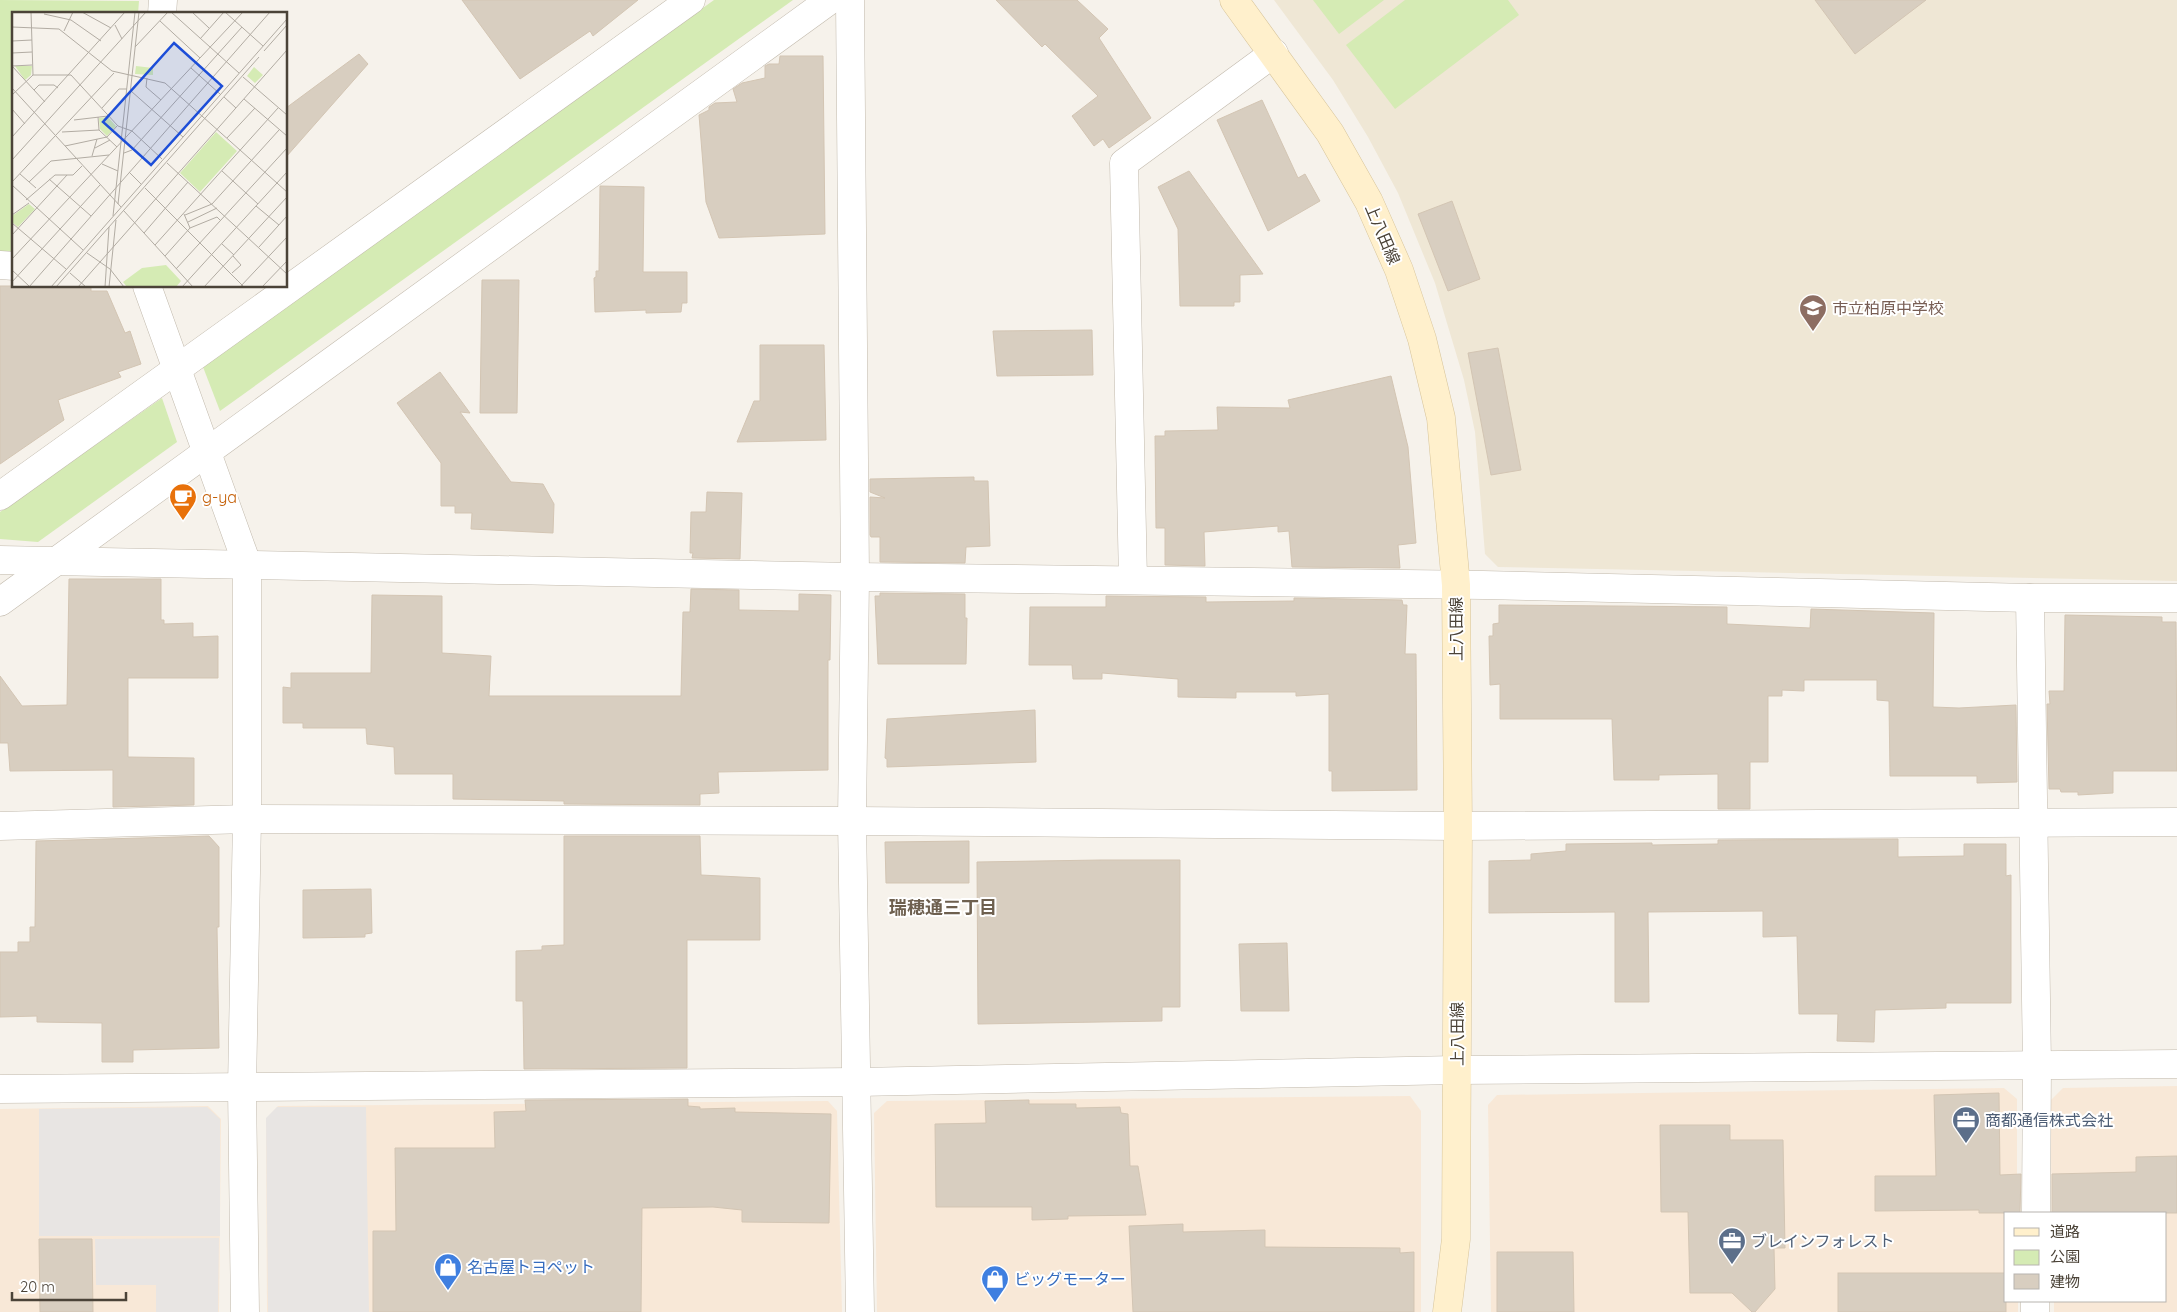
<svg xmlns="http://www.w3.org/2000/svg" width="2177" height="1312" viewBox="0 0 2177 1312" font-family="Quicksand,'Noto Sans JP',sans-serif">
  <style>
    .commercial { fill: #f8e8d7 }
    .education { fill: #efe7d5 }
    .green { fill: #d5ebb4 }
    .parking { fill: #e8e5e3 }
    .building { fill: #d8cec0; stroke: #d3c5b3 }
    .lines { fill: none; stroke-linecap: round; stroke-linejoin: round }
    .street-casing { stroke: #c2baad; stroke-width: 29 }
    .secondary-casing { stroke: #d7c49a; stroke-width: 29 }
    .street { stroke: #fff; stroke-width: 28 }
    .secondary { stroke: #fff0cc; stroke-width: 28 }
    .labels { text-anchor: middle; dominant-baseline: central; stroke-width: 4; stroke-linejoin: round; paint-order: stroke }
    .street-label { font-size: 16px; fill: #4b4338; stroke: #fff }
    .education-label { font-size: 16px; fill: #785e54; stroke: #fff; text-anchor: start }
    .food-label { font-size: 16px; fill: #c56008; stroke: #fff; text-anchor: start }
    .service-label { font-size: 16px; fill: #4e5e75; stroke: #fff; text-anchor: start }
    .shop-label { font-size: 16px; fill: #366cbe; stroke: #fff; text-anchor: start }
    .neighbourhood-label { font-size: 18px; font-weight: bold; fill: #6e604f; stroke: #fff }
    .inset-road { fill: none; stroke: #b2aca3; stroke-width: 1 }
    .view { fill: #1d4ed8; fill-opacity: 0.15; stroke: #1d4ed8; stroke-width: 2.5 }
    .inset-edge { fill: none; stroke: #4b4338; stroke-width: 2.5 }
  </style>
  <rect width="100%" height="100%" fill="#f6f2eb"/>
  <g class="commercial">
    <polygon points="2177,1086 2177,1312 2054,1312 2054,1301 2166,1301 2166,1213 2052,1213 2050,1101 2063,1088"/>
    <polygon points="2004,1088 2017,1099 2017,1213 2006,1213 2006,1301 2018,1301 2018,1312 1491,1312 1488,1105 1497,1095"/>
    <polygon points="1410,1096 1421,1111 1421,1312 877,1312 874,1113 887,1101"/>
    <polygon points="828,1101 837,1111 842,1312 267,1312 266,1119 278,1106"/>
    <polygon points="208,1106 221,1119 219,1312 0,1312 0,1109"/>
  </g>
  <polygon class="education" points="1274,0 2177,0 2177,581 1498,567 1485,554 1475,432 1464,380 1435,283 1398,193 1368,137 1333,80"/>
  <g class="green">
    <polygon points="0,0 139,1 138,14 14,14 14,252 0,252"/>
    <polygon points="714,0 793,0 220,411 203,367"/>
    <polygon points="1313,0 1384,0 1339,34"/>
    <polygon points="1405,0 1508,0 1519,15 1395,109 1346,45"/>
    <polygon points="162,398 177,442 38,542 0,539 0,512"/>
  </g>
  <g class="parking">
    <polygon points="207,1107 220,1119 220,1236 39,1236 39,1109"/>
    <polygon points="277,1107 366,1107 369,1312 268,1312 266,1118"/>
    <polygon points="219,1238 218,1312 156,1312 156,1285 96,1285 95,1239"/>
  </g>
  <g class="building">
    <polygon points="462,0 638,0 593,36 590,31 520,79"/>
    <polygon points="996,0 1077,0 1108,29 1099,38 1151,118 1109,148 1103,139 1094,146 1072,116 1098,96 1045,44 1042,47"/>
    <polygon points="1815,0 1926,0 1855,54"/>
    <polygon points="359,54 368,64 286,157 286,108"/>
    <polygon points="780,56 823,56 825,234 719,238 706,202 699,115 709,110 709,107 715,103 737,102 733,89 742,83 765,78 765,66 769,64 779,64"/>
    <polygon points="1262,100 1298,178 1305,174 1320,201 1268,231 1217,120"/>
    <polygon points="1189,171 1263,274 1240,275 1240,302 1234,302 1234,306 1180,306 1178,229 1158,187"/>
    <polygon points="600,186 644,187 643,272 687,272 687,303 682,303 681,312 646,313 646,310 595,312 594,278 596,277 596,271 599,271"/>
    <polygon points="1452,201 1480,279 1448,291 1418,214"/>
    <polygon points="482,280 519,280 517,413 480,413"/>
    <polygon points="0,286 91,286 91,291 107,291 125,333 130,331 141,364 118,372 121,377 58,400 64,420 0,464"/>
    <polygon points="1092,330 1093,375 997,376 993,331"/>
    <polygon points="760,345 824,345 826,440 737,442 754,401 760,401"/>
    <polygon points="1498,348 1521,470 1491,475 1468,353"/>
    <polygon points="440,372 470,413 460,412 511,482 543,484 554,504 553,533 471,529 472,513 455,513 455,506 441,506 441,463 397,403"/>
    <polygon points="1391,376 1408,447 1416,543 1398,545 1400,568 1292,567 1289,531 1278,532 1278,526 1204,532 1205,566 1165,565 1165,528 1156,528 1155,436 1165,436 1165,431 1218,430 1217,407 1290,408 1288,400"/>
    <polygon points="974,477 974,481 988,481 990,546 966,547 965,563 880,562 880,537 871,537 870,535 870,497 885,498 870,492 870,479"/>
    <polygon points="707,492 742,493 740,559 692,558 693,553 690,553 691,512 706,512"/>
    <polygon points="69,579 161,579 161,620 164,620 164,624 193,623 193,637 218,636 218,678 128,678 128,757 194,758 194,805 113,807 113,770 10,771 8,743 0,743 0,676 22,706 67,705"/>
    <polygon points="691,589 739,590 739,610 799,611 799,594 831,595 830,660 828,660 828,770 718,772 719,793 700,794 700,805 564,804 564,801 453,799 453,774 395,774 394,747 367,744 366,728 303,728 303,723 283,723 283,687 291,688 291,673 371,673 372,595 442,596 442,653 491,656 489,696 681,696 683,612 690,612"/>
    <polygon points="880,593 965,594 965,618 967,618 966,664 878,664 875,596 880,596"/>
    <polygon points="1106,596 1206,597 1206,602 1294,601 1294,598 1402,600 1403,605 1407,605 1405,654 1416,654 1417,790 1332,791 1332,771 1329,771 1329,694 1296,696 1296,692 1236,692 1236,698 1178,697 1178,679 1102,673 1102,679 1073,679 1072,665 1029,665 1030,607 1106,607"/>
    <polygon points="1499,605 1727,607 1727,624 1810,628 1811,609 1934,613 1933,707 1959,708 2016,705 2017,782 1977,783 1977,776 1890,776 1889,701 1877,700 1877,680 1804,680 1804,691 1782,690 1782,696 1768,696 1768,762 1750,762 1750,809 1718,809 1718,774 1659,775 1659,780 1614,780 1612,719 1500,719 1500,684 1490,685 1489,636 1493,636 1493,624 1499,623"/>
    <polygon points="2065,615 2162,617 2162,622 2176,622 2177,771 2113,771 2113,793 2078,795 2078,792 2061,792 2060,789 2049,789 2047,704 2050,704 2049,691 2064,691"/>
    <polygon points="1035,710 1036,762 887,767 887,759 885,758 887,719"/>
    <polygon points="209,836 219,847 219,927 217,927 219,1048 133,1050 133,1062 102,1062 102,1023 37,1022 37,1016 0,1017 0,952 18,952 18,942 30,942 30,927 35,927 36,841"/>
    <polygon points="564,836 700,836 701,875 760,878 760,940 687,940 687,1068 524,1069 523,1001 516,1001 516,951 542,950 542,946 564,945"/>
    <polygon points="1898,839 1898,857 1964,856 1964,844 2006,844 2006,876 2011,875 2011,1003 1946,1003 1946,1008 1875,1010 1874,1042 1837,1041 1838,1014 1799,1014 1797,936 1763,937 1763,911 1648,912 1649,1002 1615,1002 1615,912 1489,913 1489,861 1531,860 1531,854 1566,851 1566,844 1652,843 1652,845 1718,844 1718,840"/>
    <polygon points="969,841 969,883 886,883 885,842"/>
    <polygon points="1101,860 1180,860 1180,1007 1162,1007 1162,1021 978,1024 977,862"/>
    <polygon points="371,889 372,933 365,934 365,937 303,938 303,890"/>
    <polygon points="1287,943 1289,1011 1241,1011 1239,944"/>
    <polygon points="1999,1093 2000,1175 2021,1174 2020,1213 1979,1213 1979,1210 1875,1211 1875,1176 1936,1176 1934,1095"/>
    <polygon points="688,1099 688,1106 700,1107 700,1109 735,1108 735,1112 831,1114 829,1223 742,1222 742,1210 713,1207 642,1208 641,1312 373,1312 373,1231 396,1231 395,1148 495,1148 494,1112 526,1111 525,1100"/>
    <polygon points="1029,1100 1029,1104 1076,1104 1076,1108 1120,1107 1121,1113 1128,1114 1130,1166 1138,1166 1146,1215 1068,1216 1068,1219 1032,1220 1032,1207 936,1207 935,1124 986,1123 985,1101"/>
    <polygon points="1660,1125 1730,1125 1730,1140 1783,1140 1785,1248 1774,1248 1775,1289 1755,1312 1752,1312 1732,1293 1690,1293 1688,1212 1661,1212"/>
    <polygon points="2177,1156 2177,1213 2052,1213 2052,1174 2136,1172 2136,1157"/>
    <polygon points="1183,1224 1183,1232 1265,1230 1265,1247 1400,1248 1400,1253 1414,1252 1414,1312 1133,1312 1129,1226"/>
    <polygon points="39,1239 92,1239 93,1312 40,1312"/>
    <polygon points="1497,1252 1573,1252 1574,1312 1497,1312"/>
    <rect x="1838" y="1273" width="168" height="39"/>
  </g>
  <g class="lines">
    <g class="street-casing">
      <g id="street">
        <polyline points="850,0 855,577 852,821 860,1312"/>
        <polyline points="162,14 163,0"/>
        <polyline points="0,265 14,266"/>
        <polyline points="147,286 247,564 247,819 242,1088 245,1312"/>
        <polyline points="0,496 691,0"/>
        <polyline points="0,560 855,577 1483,585 2030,598 2177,598"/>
        <polyline points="1133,580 1124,163 1274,53"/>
        <polyline points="2030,598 2037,1065 2036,1213"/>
        <polyline points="0,602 830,0"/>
        <polyline points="0,826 247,819 852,821 1458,826 2177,822"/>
        <polyline points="0,1089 858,1082 1456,1070 2177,1064"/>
        <polyline points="2035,1312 2035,1301"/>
      </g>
    </g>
    <g class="secondary-casing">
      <polyline id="secondary" points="1234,0 1330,133 1369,202 1399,270 1422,339 1441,418 1456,585 1458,826 1456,1239 1447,1312"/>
    </g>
    <use href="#street" class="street"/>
    <use href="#secondary" class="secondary"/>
  </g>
  <defs>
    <g id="school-pin" transform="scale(1.4375)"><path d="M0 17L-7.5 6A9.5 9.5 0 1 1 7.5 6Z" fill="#8d6e63" stroke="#fff"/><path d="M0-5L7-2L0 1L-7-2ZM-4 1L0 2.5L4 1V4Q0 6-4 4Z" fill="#fff"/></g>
    <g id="cafe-pin" transform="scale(1.4375)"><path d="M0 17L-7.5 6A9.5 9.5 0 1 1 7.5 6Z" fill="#e8710a" stroke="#fff"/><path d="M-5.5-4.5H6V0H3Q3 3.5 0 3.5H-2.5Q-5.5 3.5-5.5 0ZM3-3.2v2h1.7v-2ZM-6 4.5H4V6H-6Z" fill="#fff"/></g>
    <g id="office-pin" transform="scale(1.4375)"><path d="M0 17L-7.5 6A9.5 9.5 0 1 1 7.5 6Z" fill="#5c6f8a" stroke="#fff"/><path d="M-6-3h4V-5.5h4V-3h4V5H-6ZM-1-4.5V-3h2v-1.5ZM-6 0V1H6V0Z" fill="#fff"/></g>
    <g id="shop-pin" transform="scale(1.4375)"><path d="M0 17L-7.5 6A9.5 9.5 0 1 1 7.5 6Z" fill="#3f7fe0" stroke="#fff"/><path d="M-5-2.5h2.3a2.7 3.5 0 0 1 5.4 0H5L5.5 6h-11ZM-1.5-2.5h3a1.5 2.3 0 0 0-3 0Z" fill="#fff"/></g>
  </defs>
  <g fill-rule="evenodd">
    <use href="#school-pin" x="1813" y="308"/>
    <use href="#cafe-pin" x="183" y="497"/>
    <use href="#office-pin" x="1966" y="1120"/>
    <use href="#office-pin" x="1732" y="1241"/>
    <use href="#shop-pin" x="448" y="1267"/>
    <use href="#shop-pin" x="995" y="1279"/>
  </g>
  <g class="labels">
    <g class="street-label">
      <text transform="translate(1383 234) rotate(67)">上八田線</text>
      <text transform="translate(1456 629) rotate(-90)">上八田線</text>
      <text transform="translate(1457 1034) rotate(-90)">上八田線</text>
    </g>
    <g class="education-label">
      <text x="1832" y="308">市立柏原中学校</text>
    </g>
    <g class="food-label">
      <text x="202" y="497">g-ya</text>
    </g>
    <g class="service-label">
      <text x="1985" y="1120">商都通信株式会社</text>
      <text x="1751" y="1241">ブレインフォレスト</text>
    </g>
    <g class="shop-label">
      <text x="467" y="1267">名古屋トヨペット</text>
      <text x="1014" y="1279">ビッグモーター</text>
    </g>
    <g class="neighbourhood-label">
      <text x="943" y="907">瑞穂通三丁目</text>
    </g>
  </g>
  <g transform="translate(12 12)">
    <rect width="275" height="275" fill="#f6f2eb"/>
    <path d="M 3,54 L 20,54 L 19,63 L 13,68 ZM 124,54 L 141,56 L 141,63 L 123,62 ZM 242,55 L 251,63 L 243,71 L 235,64 ZM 96,105 L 104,114 L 95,124 L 88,117 L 87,106 ZM 204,120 L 225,139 L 188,180 L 168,161 ZM 17,192 L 23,197 L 6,215 L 0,210 L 0,204 ZM 154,253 L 169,269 L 164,275 L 115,275 L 111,270 L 130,256 Z" fill="#d5ebb4"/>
    <path class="inset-road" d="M 19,0 L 21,63M 70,0 L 99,16M 159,0 L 227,61M 180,0 L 197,16M 213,0 L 251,34M 32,2 L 59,8 L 89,29M 148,9 L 188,46M 103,13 L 110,27M 0,15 L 47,17 L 100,59 L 153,71 L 275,180M 52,19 L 61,0M 188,27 L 212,0M 0,29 L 20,28M 123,35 L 156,0M 252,39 L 275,13M 0,41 L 20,40M 0,54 L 33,90M 0,54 L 20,53M 179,56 L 208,82M 231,65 L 275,103M 135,66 L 134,75 L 149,88M 0,76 L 109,195M 22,78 L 27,73 L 42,73 L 46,76M 119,79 L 171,125M 0,83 L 21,63 L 59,63 L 106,114 L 120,119 L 150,147M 212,85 L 224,96M 232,87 L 275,124M 90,96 L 107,77 L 115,77M 0,97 L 13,112M 86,105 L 87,118 L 105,135M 62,108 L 96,104M 50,120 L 87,118M 0,125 L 113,0M 215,126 L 243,96M 53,134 L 95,125 L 105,114M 83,136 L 98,128M 112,141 L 120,138 L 230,15M 80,144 L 85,127M 0,148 L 134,0M 155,151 L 275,262M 90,152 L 106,159M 210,159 L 246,192M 117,160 L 129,172M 8,162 L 24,176M 37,167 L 79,204M 0,170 L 102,61M 17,170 L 39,149 L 97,143M 0,173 L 71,238M 133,176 L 232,275M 14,188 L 43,163 L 61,163 L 70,154M 106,192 L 127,0M 244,194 L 267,213M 112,199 L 181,275M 172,202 L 178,216M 0,203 L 17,191M 173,203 L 200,192 L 267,118M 101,204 L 123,0M 176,210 L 205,196M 0,211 L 54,257M 132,221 L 176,170M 0,223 L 55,163M 210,232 L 222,243M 143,233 L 266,96M 247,235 L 275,204M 75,241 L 98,257 L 112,275M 153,244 L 178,216 L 205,205 L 208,208M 0,247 L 231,0M 164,257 L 275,136M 0,258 L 17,274M 58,261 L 74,275M 220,261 L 229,253 L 221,244M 0,270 L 88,173M 17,275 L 258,0M 39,275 L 275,7M 44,275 L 247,45M 66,275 L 275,38M 93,275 L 97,215M 97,275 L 104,208M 170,275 L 275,160M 192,275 L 275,185M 228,275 L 275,225M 250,275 L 275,249"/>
    <path class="view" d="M 162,31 L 210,74 L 139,153 L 91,110 Z"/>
    <rect width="275" height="275" class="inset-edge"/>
  </g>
  <rect x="2004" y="1212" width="162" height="90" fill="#ffffff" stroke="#b7b4af"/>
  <rect x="2014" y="1228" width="25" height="8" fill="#fff0cc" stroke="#b7b4af"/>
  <text x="2050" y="1237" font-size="15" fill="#4b4338">道路</text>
  <rect x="2014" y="1250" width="25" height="15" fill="#d5ebb4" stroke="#b7b4af"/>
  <text x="2050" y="1262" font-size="15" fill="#4b4338">公園</text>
  <rect x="2014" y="1274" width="25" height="15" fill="#d8cec0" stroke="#b7b4af"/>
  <text x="2050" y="1287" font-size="15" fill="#4b4338">建物</text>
  <path d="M12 1292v8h114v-8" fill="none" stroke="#4b4338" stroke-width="2.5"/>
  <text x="20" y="1292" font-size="15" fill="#4b4338" stroke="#ffffff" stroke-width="4" paint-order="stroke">20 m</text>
</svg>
